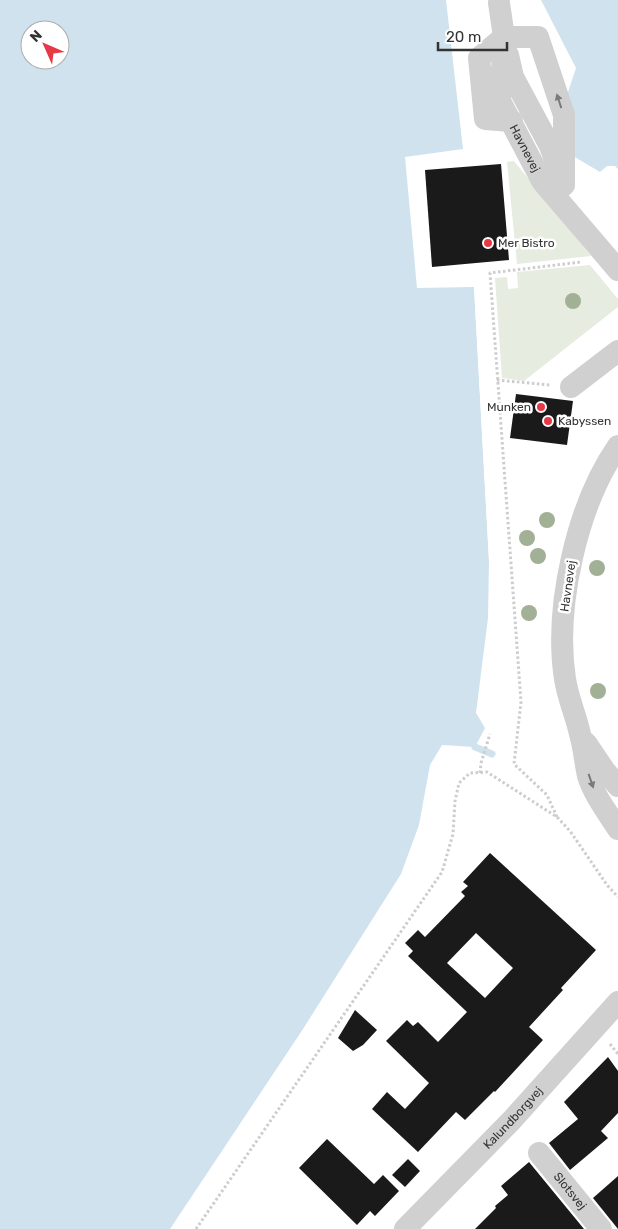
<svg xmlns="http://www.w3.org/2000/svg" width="618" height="1229" viewBox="0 0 618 1229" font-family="Rubik,sans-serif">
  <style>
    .green { fill: #e6ecdf }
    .water { fill: #cfe2ee; fill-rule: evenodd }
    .pier { fill: #fff }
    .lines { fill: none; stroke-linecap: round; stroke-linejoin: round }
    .stream { stroke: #cfe2ee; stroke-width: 7 }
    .building { fill: #1a1a1a; fill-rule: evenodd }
    .path { stroke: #cdcdcd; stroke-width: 3; stroke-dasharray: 2.5 2.5; stroke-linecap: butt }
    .minor { stroke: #d0d0d0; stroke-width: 22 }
    .tree { fill: #a2b095 }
    .oneway { fill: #7a7a7a }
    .poi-dot { fill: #e63946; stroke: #fff; stroke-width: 2 }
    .labels { text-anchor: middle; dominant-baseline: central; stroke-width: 5; stroke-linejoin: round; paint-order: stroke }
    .street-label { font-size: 12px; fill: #333; stroke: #fff }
    .poi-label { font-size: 12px; fill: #333; stroke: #fff; text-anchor: start }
  </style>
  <rect width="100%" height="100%" fill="#fff"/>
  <g class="green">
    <polygon points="514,161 591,256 517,264 507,162"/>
    <polygon points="590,265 618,299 618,307 524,381 502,378 495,278 507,277 508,289 518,288 517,272"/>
  </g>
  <g class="water">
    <path d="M 0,0 L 446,0 L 463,149 L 405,157 L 417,288 L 474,287 L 489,561 L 488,618 L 476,713 L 485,728 L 475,747 L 442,745 L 430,765 L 419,825 L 401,874 L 303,1029 L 170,1229 L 0,1229 ZM 30,30 L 60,30 L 60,60 L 30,60 Z"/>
    <polygon points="541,0 618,0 618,169 615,166 607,166 600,172 573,156 568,92 576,68"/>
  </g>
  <polygon class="pier" points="476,286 491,561 491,579 489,561 474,287"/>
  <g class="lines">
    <polyline class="stream" points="475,747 492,754"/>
  </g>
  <g class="building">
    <polygon points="501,164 509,260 432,267 425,170"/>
    <polygon points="516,394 573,401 567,445 510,438"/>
    <path d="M 490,853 L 596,950 L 561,988 L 563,990 L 529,1027 L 543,1040 L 495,1092 L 494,1091 L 465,1120 L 456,1112 L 418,1152 L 372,1109 L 387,1092 L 405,1109 L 429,1083 L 386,1041 L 407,1020 L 413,1026 L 418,1022 L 438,1042 L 467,1012 L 408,956 L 413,951 L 405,943 L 418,930 L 425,937 L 465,896 L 461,892 L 468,886 L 463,882 ZM 476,933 L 513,968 L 485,998 L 447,963 Z"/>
    <polygon points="355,1010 377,1030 363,1045 353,1051 338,1038"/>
    <polygon points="608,1057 618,1071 618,1113 601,1131 608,1138 570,1170 549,1143 578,1119 564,1102"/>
    <polygon points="327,1139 374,1184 383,1175 399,1191 375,1216 370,1211 357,1225 299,1168"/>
    <polygon points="408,1159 420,1171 405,1187 392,1175"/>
    <polygon points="529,1162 584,1229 475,1229 496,1208 495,1206 508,1195 501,1186"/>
    <polygon points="618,1176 618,1229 593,1198"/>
  </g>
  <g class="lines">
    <g class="path">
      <polyline points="497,380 550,385"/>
      <polyline points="480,773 481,763 490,734"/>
      <polyline points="557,817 547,795 514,764 521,702 490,273 581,262"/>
      <polyline points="610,1044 618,1054"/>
      <polyline points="196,1229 442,872 453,834 455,801 459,783 470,773 487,772 557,817 570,831 607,885 618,897"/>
    </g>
    <g class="minor">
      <path id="s1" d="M 499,3 L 504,37 L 500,101 L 542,181 L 618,270"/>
      <polyline points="508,55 513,77 550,146 559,171"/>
      <polyline points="512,121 485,119 479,58 504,37 538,37 564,115 564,185"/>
      <polyline points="571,387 618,351"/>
      <path d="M 618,446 C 577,505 554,607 565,679 C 568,698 576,716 580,734 C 584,748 585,762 588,776 C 594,795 607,812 618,829"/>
      <polyline points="586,743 605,771 618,786"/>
      <path id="s2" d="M 539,1153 L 601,1229"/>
      <path id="s3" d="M 405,1229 L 512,1120 L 618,1002"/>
    </g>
  </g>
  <g class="tree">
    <circle cx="573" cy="301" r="8"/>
    <circle cx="547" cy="520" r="8"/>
    <circle cx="527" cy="538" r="8"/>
    <circle cx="538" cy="556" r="8"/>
    <circle cx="597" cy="568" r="8"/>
    <circle cx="529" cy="613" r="8"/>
    <circle cx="598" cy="691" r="8"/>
  </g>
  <defs><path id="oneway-solid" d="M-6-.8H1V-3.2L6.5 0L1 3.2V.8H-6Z" transform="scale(1.25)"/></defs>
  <g class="oneway">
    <use href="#oneway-solid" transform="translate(559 101) rotate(-108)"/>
    <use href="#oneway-solid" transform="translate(591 781) rotate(71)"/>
  </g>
  <g class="poi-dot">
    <circle cx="488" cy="243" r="5"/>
    <circle cx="541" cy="407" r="5"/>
    <circle cx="548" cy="421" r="5"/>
  </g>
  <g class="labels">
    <g class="street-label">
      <text stroke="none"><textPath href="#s1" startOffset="152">Havnevej</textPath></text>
      <text transform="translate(568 586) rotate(-82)">Havnevej</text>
      <text stroke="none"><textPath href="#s3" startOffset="155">Kalundborgvej</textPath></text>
      <text stroke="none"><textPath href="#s2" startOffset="49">Slotsvej</textPath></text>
    </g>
    <g class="poi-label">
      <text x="498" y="243">Mer Bistro</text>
      <text x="531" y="407" text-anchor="end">Munken</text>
      <text x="558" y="421">Kabyssen</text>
    </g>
  </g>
  <g transform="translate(45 45) rotate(315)"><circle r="24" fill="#ffffff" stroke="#adadad"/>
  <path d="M0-4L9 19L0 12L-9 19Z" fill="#e63946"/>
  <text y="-8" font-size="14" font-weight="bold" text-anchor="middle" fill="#333333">N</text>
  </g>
  <path d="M438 42v8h69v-8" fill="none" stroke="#333333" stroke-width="2.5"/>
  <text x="446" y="42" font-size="15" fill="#333333" stroke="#ffffff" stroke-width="4" paint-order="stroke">20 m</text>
</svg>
